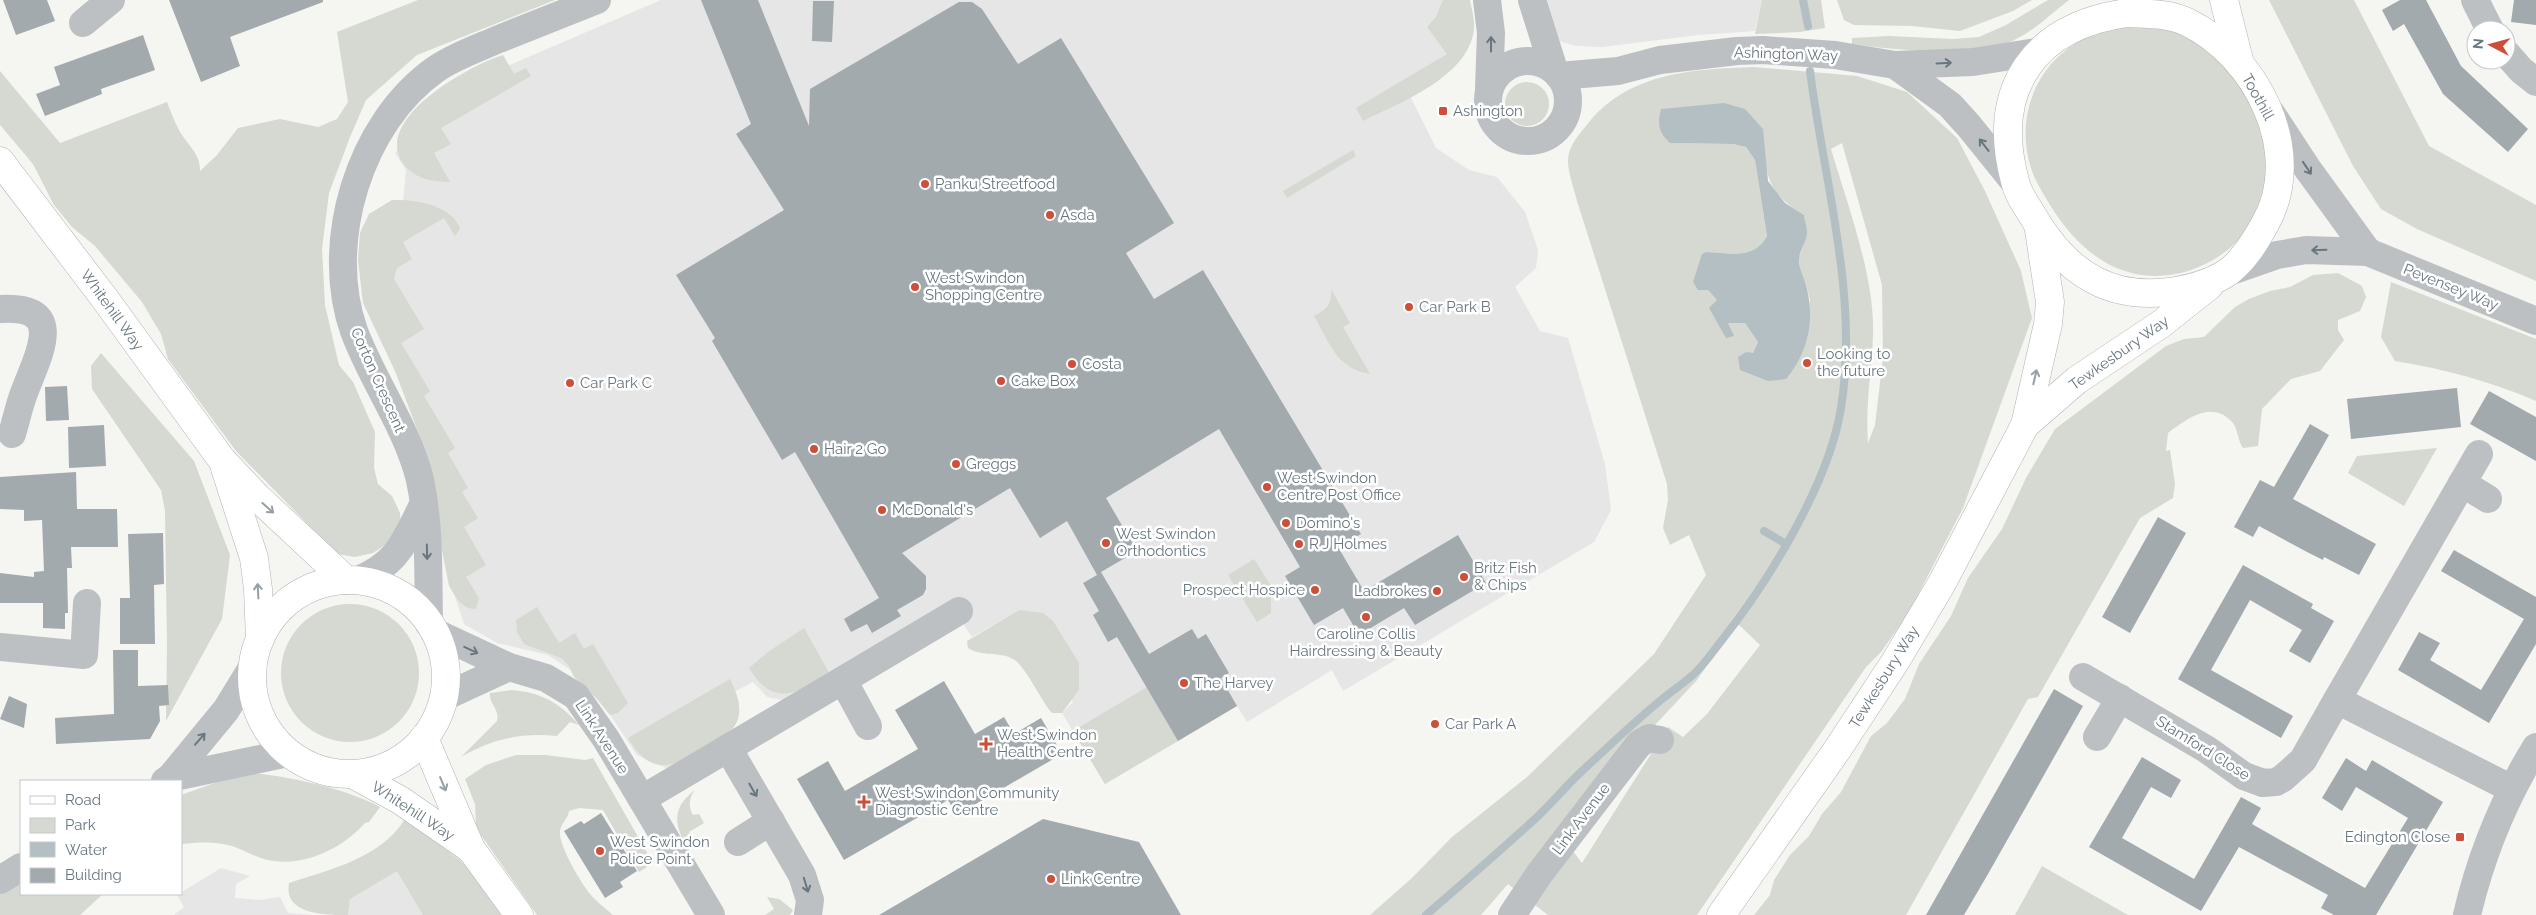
<svg xmlns="http://www.w3.org/2000/svg" width="2536" height="915" viewBox="0 0 2536 915" font-family="Raleway,sans-serif">
  <style>
    .built { fill: #e5e6e5 }
    .green { fill: #d5d9d1; fill-rule: evenodd }
    .water { fill: #b3bfc2 }
    .lines { fill: none; stroke-linecap: round; stroke-linejoin: round }
    .stream { stroke: #b3bfc2; stroke-width: 8 }
    .building { fill: #a2aaae }
    .secondary-casing { stroke: #afb4b7; stroke-width: 29 }
    .minor { stroke: #bcc0c3; stroke-width: 28 }
    .tertiary { stroke: #bcc0c3; stroke-width: 28 }
    .secondary { stroke: #fff; stroke-width: 28 }
    .oneway { stroke: #68777f }
    .oneway2 { stroke: #95a0a5 }
    .poi-dot { fill: #cd4f3a; stroke: #fff; stroke-width: 2 }
    .labels { text-anchor: middle; dominant-baseline: central; stroke-width: 5; stroke-linejoin: round; paint-order: stroke }
    .street-label { font-size: 15px; fill: #68777f; stroke: #fff }
    .poi-label { font-size: 15px; fill: #68777f; stroke: #fff; text-anchor: start }
  </style>
  <rect width="100%" height="100%" fill="#f5f5f2"/>
  <g class="built">
    <polygon points="661,0 1454,0 1453,54 1410,96 1436,148 1469,170 1497,177 1525,212 1538,250 1536,268 1515,287 1540,331 1568,338 1605,464 1611,510 1594,542 1343,691 1332,670 1247,722 1237,706 1105,784 1062,713 1073,702 1019,610 972,637 954,610 787,701 767,697 753,682 732,693 682,765 666,768 637,755 588,682 548,655 497,643 464,624 452,587 444,486 386,342 383,221 403,203 406,170 395,153 413,133 491,73"/>
    <polygon points="1547,0 1762,0 1755,31 1698,35 1602,47 1577,46 1562,42 1557,38"/>
    <polygon points="221,868 250,876 236,884 235,898 260,900 280,897 288,913 313,915 174,915 184,907 177,895"/>
    <polygon points="397,870 431,915 348,915 350,899"/>
  </g>
  <g class="green">
    <path d="M 418,0 L 555,0 L 417,55 L 366,100 L 350,137 L 329,193 L 322,249 L 325,305 L 339,365 L 353,382 L 375,432 L 374,468 L 378,484 L 392,496 L 400,513 L 401,526 L 391,541 L 373,553 L 355,557 L 337,554 L 236,451 L 168,359 L 161,334 L 142,302 L 95,246 L 72,227 L 54,205 L 33,164 L 0,125 L 0,71 L 60,143 L 167,102 C 171,112 175,123 180,132 C 188,145 201,155 200,171 L 217,155 L 238,128 L 280,119 L 318,127 L 337,119 L 348,102 L 337,32 Z"/>
    <path d="M 1443,0 L 1470,0 C 1472,11 1476,24 1473,35 C 1463,79 1399,103 1363,121 L 1356,108 L 1447,54 L 1427,27 L 1436,17 Z"/>
    <polygon points="1762,0 1821,0 1825,28 1800,32 1755,34"/>
    <polygon points="1837,0 2032,0 2013,11 1960,31 1912,26 1854,25 1844,20"/>
    <path d="M 2048,0 L 2069,0 C 2052,13 2035,30 2016,39 C 1979,59 1893,50 1852,44 L 1852,38 L 1889,36 L 1953,39 L 1979,37 L 2006,25 Z"/>
    <polygon points="2269,0 2354,0 2429,146 2536,205 2536,281 2417,229 2381,209 2353,166"/>
    <path d="M 2146,25 C 2157,28 2173,28 2183,34 C 2192,39 2205,45 2212,52 C 2237,76 2264,118 2267,153 C 2269,178 2262,205 2249,226 C 2236,248 2212,263 2188,271 C 2126,289 2081,255 2050,205 C 2043,193 2035,181 2031,168 C 2014,115 2038,59 2089,36 C 2107,28 2126,27 2146,25 Z"/>
    <path d="M 503,55 L 514,74 L 526,68 L 531,76 L 441,128 L 451,144 L 434,153 L 450,182 C 434,182 416,179 405,166 C 368,121 470,65 503,55 Z"/>
    <path d="M 1754,67 L 1857,76 L 1907,92 L 1957,138 L 1985,191 L 2021,271 L 2032,318 L 1963,508 L 1908,614 L 1881,652 L 1866,667 L 1697,915 L 1548,915 L 1508,884 L 1481,915 L 1370,915 L 1412,878 L 1452,837 L 1527,777 L 1654,654 L 1706,575 L 1689,535 L 1670,545 L 1663,528 L 1668,500 L 1667,484 L 1577,201 C 1574,187 1565,167 1569,153 C 1573,140 1582,131 1590,121 C 1631,72 1695,69 1754,67 ZM 1762,129 C 1767,173 1763,190 1804,215 L 1807,235 L 1799,257 L 1800,273 L 1806,284 L 1810,300 L 1808,320 L 1740,370 L 1753,353 L 1758,342 L 1745,323 L 1728,323 L 1733,336 L 1726,337 L 1717,300 L 1708,290 L 1707,252 C 1730,253 1754,260 1767,236 L 1755,160 L 1746,147 L 1733,144 L 1671,143 ZM 1842,143 L 1882,285 L 1883,357 L 1875,425 L 1868,443 C 1865,406 1872,370 1873,334 C 1875,277 1847,203 1831,149 ZM 1742,614 L 1737,623 L 1760,645 L 1707,714 L 1683,737 L 1668,727 L 1582,863 L 1572,850 L 1547,841 L 1697,680 Z"/>
    <circle cx="1527" cy="104" r="22"/>
    <polygon points="1353,150 1356,156 1287,198 1283,191"/>
    <path d="M 392,200 C 414,199 453,205 460,229 L 455,236 L 444,218 L 403,242 L 412,259 L 397,268 L 394,279 L 424,329 L 401,343 L 430,391 L 424,396 L 455,448 L 448,453 L 468,488 L 462,492 L 478,518 L 464,527 L 486,565 L 466,577 L 479,598 L 476,609 C 461,609 456,597 449,586 L 420,437 L 395,371 L 363,303 L 358,260 L 360,233 L 369,214 Z"/>
    <path d="M 2338,273 L 2362,286 L 2366,297 L 2360,311 L 2338,320 L 2338,330 L 2344,340 L 2320,371 L 2291,379 L 2262,409 L 2258,446 L 2243,448 C 2238,441 2238,430 2233,423 C 2212,399 2187,419 2168,433 L 2166,451 L 2170,450 L 2175,484 L 2173,498 L 2140,518 L 2038,697 L 2028,699 L 1906,915 L 1754,915 L 1770,895 L 1774,880 L 1790,855 L 1809,836 L 1822,814 L 1841,792 L 1871,736 L 1887,723 L 1905,699 L 1919,664 L 1951,616 L 1968,578 L 2002,529 L 2026,478 L 2055,429 L 2166,346 L 2184,339 L 2204,337 L 2235,307 L 2249,299 L 2270,291 L 2290,287 L 2313,275 Z"/>
    <path d="M 2391,282 L 2536,339 L 2536,401 C 2490,381 2444,369 2395,361 L 2381,337 Z"/>
    <path d="M 1331,289 L 1350,323 L 1343,327 L 1370,374 C 1336,368 1330,343 1314,316 C 1327,309 1332,305 1331,289 Z"/>
    <polygon points="101,353 194,461 230,555 222,619 166,721 167,646 165,511 161,490 92,389 91,366"/>
    <polygon points="2437,448 2404,506 2348,473 2357,456"/>
    <polygon points="1254,559 1271,586 1271,613 1257,622 1228,575"/>
    <circle cx="350" cy="673" r="69"/>
    <polygon points="537,607 559,643 575,633 584,649 593,644 628,703 618,713 610,715 597,699 574,677 569,666 561,658 524,644 517,632 516,620"/>
    <path d="M 1019,610 L 1043,613 L 1053,621 L 1079,663 L 1079,690 L 1062,713 L 1052,713 C 1041,701 1025,665 1013,659 C 999,651 982,657 968,648 L 967,641 Z"/>
    <path d="M 804,628 L 831,676 C 797,692 774,709 749,668 L 768,652 Z"/>
    <path d="M 730,679 C 736,692 742,704 738,719 C 734,732 721,737 711,744 C 678,766 652,780 628,738 Z"/>
    <polygon points="1147,687 1178,741 1105,784 1073,731"/>
    <path d="M 511,690 C 541,692 560,703 579,725 L 570,722 L 557,736 C 522,732 492,739 461,757 L 497,721 C 500,709 489,704 490,693 Z"/>
    <path d="M 516,755 L 546,755 L 585,760 L 593,758 L 653,863 L 639,872 L 603,810 L 579,808 L 569,811 C 568,819 561,823 560,831 C 558,845 581,883 590,894 C 597,902 605,908 613,915 L 537,915 L 481,835 L 476,825 L 475,804 L 465,779 L 486,765 Z"/>
    <path d="M 252,773 C 288,776 348,789 380,807 L 369,822 L 365,823 C 341,850 300,869 264,859 C 254,856 245,851 235,847 C 218,841 199,842 181,844 L 181,795 L 234,776 Z"/>
    <path d="M 695,790 C 689,797 688,807 693,815 L 699,814 L 704,823 L 689,832 L 693,839 L 688,849 C 674,825 671,808 695,790 Z"/>
    <path d="M 405,819 L 460,860 L 470,870 L 502,915 L 423,915 L 397,871 L 350,899 L 348,915 C 326,915 283,915 289,883 C 329,870 381,858 405,819 Z"/>
    <polygon points="2042,866 2128,915 2015,915"/>
    <polygon points="21,882 21,894 103,894 80,915 0,915 0,894"/>
    <polygon points="767,897 779,899 793,910 790,915 765,915 774,909"/>
  </g>
  <path class="water" d="M 1724,103 L 1745,109 L 1763,129 L 1768,181 L 1785,203 L 1804,215 C 1805,221 1807,228 1807,234 C 1806,243 1799,251 1799,260 C 1799,271 1805,278 1807,289 C 1815,323 1807,354 1786,379 L 1768,381 L 1740,370 L 1738,357 L 1746,352 L 1753,353 L 1758,342 L 1745,323 L 1728,323 L 1734,336 L 1726,338 L 1709,308 L 1717,300 L 1708,290 L 1698,290 L 1693,282 L 1702,254 L 1707,252 C 1730,253 1754,260 1767,236 L 1755,160 L 1746,147 L 1733,144 L 1670,143 C 1659,133 1657,125 1661,109 Z"/>
  <g class="lines">
    <g class="stream">
      <polyline points="1803,0 1808,26"/>
      <polyline points="1764,531 1786,544"/>
      <path d="M 1426,915 C 1463,883 1500,851 1536,818 C 1552,803 1566,786 1582,771 C 1608,747 1634,722 1661,700 C 1673,690 1686,682 1697,671 C 1706,662 1714,650 1722,640 C 1769,581 1829,483 1841,408 C 1859,295 1824,182 1810,71"/>
    </g>
  </g>
  <g class="building">
    <polygon points="3,0 47,0 55,21 16,35"/>
    <polygon points="169,0 323,0 323,2 230,37 240,66 201,82"/>
    <polygon points="701,0 758,0 809,126 810,89 959,2 972,2 982,9 1018,64 1061,38 1174,223 1126,253 1154,299 1203,270 1361,534 1338,547 1364,591 1458,535 1486,583 1415,625 1404,608 1359,635 1343,608 1314,625 1285,576 1300,567 1219,429 1106,498 1137,551 1101,572 1149,654 1192,629 1198,639 1206,634 1229,673 1221,678 1237,706 1178,741 1117,637 1108,642 1093,615 1099,611 1083,583 1097,575 1067,521 1040,538 1010,488 902,553 926,576 926,589 923,595 897,610 901,616 872,633 867,624 851,632 844,619 879,598 795,452 782,460 712,341 715,338 676,275 784,210 736,134 751,124"/>
    <polygon points="2400,0 2426,0 2461,66 2528,129 2508,152 2443,94 2404,24 2393,31 2382,10"/>
    <polygon points="2514,0 2536,0 2536,25 2511,22"/>
    <polygon points="813,1 834,1 832,42 812,41"/>
    <polygon points="143,35 155,70 101,89 102,94 45,116 36,94 60,85 54,67"/>
    <polygon points="67,386 69,420 46,421 45,387"/>
    <polygon points="2457,388 2461,427 2351,439 2347,399"/>
    <polygon points="2489,391 2536,417 2536,461 2470,424"/>
    <polygon points="2310,424 2329,435 2293,499 2376,544 2359,575 2324,557 2323,560 2307,552 2259,526 2253,537 2234,527 2260,480 2274,487"/>
    <polygon points="104,425 106,466 69,468 68,427"/>
    <polygon points="76,472 77,509 117,509 118,547 71,547 72,568 67,568 68,613 65,613 65,629 43,628 43,603 0,603 0,573 34,577 34,572 44,571 42,520 24,521 24,510 0,509 0,477"/>
    <polygon points="2158,517 2186,533 2130,633 2102,617"/>
    <polygon points="163,533 164,584 154,585 155,644 120,644 120,598 130,598 128,534"/>
    <polygon points="2454,550 2536,597 2536,644 2489,723 2398,670 2419,632 2440,643 2430,660 2481,690 2524,619 2441,571"/>
    <polygon points="2243,565 2313,604 2311,608 2334,621 2310,663 2289,651 2302,630 2250,600 2211,670 2293,716 2281,738 2178,679"/>
    <polygon points="113,650 138,650 138,686 168,685 169,705 159,706 160,721 150,739 56,744 55,718 114,714"/>
    <polygon points="944,681 975,734 1004,717 1014,734 1041,718 1062,754 957,815 948,800 844,860 797,779 828,761 845,791 918,749 895,710"/>
    <polygon points="2054,689 2083,706 1988,874 1964,915 1926,915"/>
    <polygon points="9,696 27,704 24,728 0,719"/>
    <polygon points="2142,757 2181,780 2171,798 2151,787 2122,838 2194,879 2241,797 2261,808 2252,824 2365,888 2408,818 2356,787 2342,811 2322,798 2346,758 2366,771 2372,760 2443,802 2376,915 2334,915 2321,908 2328,895 2239,847 2201,911 2089,847"/>
    <polygon points="601,813 637,871 620,882 623,887 605,898 564,831 581,821 584,824"/>
    <polygon points="1043,819 1139,842 1181,915 879,915"/>
  </g>
  <g class="lines">
    <g class="secondary-casing">
      <g id="secondary">
        <polyline points="2224,0 2240,64"/>
        <path d="M 2127,13 C 2146,14 2169,13 2187,22 C 2256,55 2306,152 2265,224 C 2241,267 2226,282 2176,291 C 2113,301 2070,276 2037,223 C 2030,210 2018,196 2015,181 C 1990,89 2034,26 2127,13 Z"/>
        <polyline points="0,161 105,299 222,460 257,497 346,580"/>
        <polyline points="2025,425 2077,380 2161,324 2209,286"/>
        <polyline points="225,468 254,558 258,589 260,639"/>
        <circle cx="349" cy="677" r="97"/>
        <polyline points="424,738 471,849 519,915"/>
        <polyline points="354,775 400,800 471,849"/>
        <polyline points="1721,915 1837,750 1895,662 1942,583 2025,425 2048,324 2050,302 2039,230"/>
      </g>
    </g>
    <g class="minor">
      <polyline points="2475,0 2490,30"/>
      <polyline points="83,23 111,0"/>
      <polyline points="2506,53 2521,70 2536,82"/>
      <polyline points="2271,113 2307,168 2368,252"/>
      <polyline points="2234,270 2277,255 2306,250 2368,252 2536,321"/>
      <path d="M 0,309 C 69,304 37,357 24,393 C 19,406 16,421 12,434"/>
      <polyline points="2462,483 2488,499"/>
      <polyline points="434,632 509,667 546,678 576,696 606,739 711,915"/>
      <polyline points="0,647 84,655 87,603"/>
      <polyline points="2083,677 2206,749 2244,776 2263,783 2276,782 2283,778 2303,760 2337,700 2512,789"/>
      <polyline points="843,680 959,611"/>
      <polyline points="444,697 509,667"/>
      <polyline points="2337,700 2479,454"/>
      <polyline points="2097,737 2120,698"/>
      <polyline points="728,748 802,875 810,900 808,915"/>
      <polyline points="170,778 226,710 253,666"/>
      <polyline points="165,781 170,778 288,753"/>
      <polyline points="642,799 843,680 868,726"/>
      <polyline points="738,842 771,821"/>
      <polyline points="0,880 21,867"/>
      <polyline points="1512,915 1540,873 1639,744 1649,738 1660,740"/>
      <path d="M 2467,915 C 2481,855 2504,799 2536,747"/>
    </g>
    <g class="tertiary">
      <polyline points="1487,0 1491,33 1489,88"/>
      <polyline points="1532,0 1554,70"/>
      <circle cx="1528" cy="101" r="40"/>
      <polyline points="1895,65 1950,105 1969,126 2015,183"/>
      <polyline points="1559,76 1618,71 1660,60 1737,51 1763,50 1835,55 1895,65 1973,62 2036,52"/>
      <path d="M 356,581 C 399,563 404,542 424,503"/>
      <path d="M 429,624 C 428,576 430,527 420,480 C 407,427 373,382 354,331 C 323,243 359,123 436,69 C 455,56 478,48 499,39 C 531,26 564,13 597,0"/>
    </g>
    <use href="#secondary" class="secondary"/>
  </g>
  <defs><path id="oneway-shaft" d="M-6 0H5M1.5-3L5.5 0L1.5 3" fill="none" stroke-width="1.6" stroke-linecap="round" stroke-linejoin="round" transform="scale(1.25)"/></defs>
  <g class="oneway">
    <use href="#oneway-shaft" transform="translate(1491 44) rotate(-90)"/>
    <use href="#oneway-shaft" transform="translate(1944 63) rotate(-3)"/>
    <use href="#oneway-shaft" transform="translate(1984 145) rotate(-128)"/>
    <use href="#oneway-shaft" transform="translate(2307 168) rotate(56)"/>
    <use href="#oneway-shaft" transform="translate(2319 250) rotate(178)"/>
    <use href="#oneway-shaft" transform="translate(427 552) rotate(89)"/>
    <use href="#oneway-shaft" transform="translate(471 650) rotate(25)"/>
    <use href="#oneway-shaft" transform="translate(200 739) rotate(-49)"/>
    <use href="#oneway-shaft" transform="translate(753 790) rotate(60)"/>
    <use href="#oneway-shaft" transform="translate(806 885) rotate(73)"/>
  </g>
  <g class="oneway2">
    <use href="#oneway-shaft" transform="translate(2035 377) rotate(-77)"/>
    <use href="#oneway-shaft" transform="translate(268 508) rotate(42)"/>
    <use href="#oneway-shaft" transform="translate(258 591) rotate(-93)"/>
    <use href="#oneway-shaft" transform="translate(443 784) rotate(67)"/>
  </g>
  <g class="poi-dot">
    <rect x="1438" y="106" width="10" height="10" rx="2.5"/>
    <circle cx="925" cy="184" r="5"/>
    <circle cx="1050" cy="215" r="5"/>
    <circle cx="915" cy="287" r="5"/>
    <circle cx="1409" cy="307" r="5"/>
    <circle cx="1807" cy="363" r="5"/>
    <circle cx="1072" cy="364" r="5"/>
    <circle cx="1001" cy="381" r="5"/>
    <circle cx="570" cy="383" r="5"/>
    <circle cx="814" cy="449" r="5"/>
    <circle cx="956" cy="464" r="5"/>
    <circle cx="1267" cy="487" r="5"/>
    <circle cx="882" cy="510" r="5"/>
    <circle cx="1286" cy="523" r="5"/>
    <circle cx="1106" cy="543" r="5"/>
    <circle cx="1299" cy="544" r="5"/>
    <circle cx="1464" cy="577" r="5"/>
    <circle cx="1315" cy="590" r="5"/>
    <circle cx="1437" cy="591" r="5"/>
    <circle cx="1366" cy="617" r="5"/>
    <circle cx="1184" cy="683" r="5"/>
    <circle cx="1435" cy="724" r="5"/>
    <path d="M983.5 736.5h5v5h5v5h-5v5h-5v-5h-5v-5h5z"/>
    <path d="M861.5 794.5h5v5h5v5h-5v5h-5v-5h-5v-5h5z"/>
    <rect x="2455" y="832" width="10" height="10" rx="2.5"/>
    <circle cx="600" cy="851" r="5"/>
    <circle cx="1051" cy="879" r="5"/>
  </g>
  <g class="labels">
    <g class="street-label">
      <text transform="translate(1786 54) rotate(2)">Ashington Way</text>
      <text transform="translate(2258 97) rotate(61)">Toothill</text>
      <text transform="translate(2451 287) rotate(22)">Pevensey Way</text>
      <text transform="translate(112 310) rotate(54)">Whitehill Way</text>
      <text transform="translate(2119 353) rotate(-35)">Tewkesbury Way</text>
      <text transform="translate(378 380) rotate(66)">Corton Crescent</text>
      <text transform="translate(1884 677) rotate(-58)">Tewkesbury Way</text>
      <text transform="translate(602 737) rotate(57)">Link Avenue</text>
      <text transform="translate(2203 748) rotate(32)">Stamford Close</text>
      <text transform="translate(413 811) rotate(33)">Whitehill Way</text>
      <text transform="translate(1581 819) rotate(-53)">Link Avenue</text>
    </g>
    <g class="poi-label">
      <text x="1453" y="111">Ashington</text>
      <text x="935" y="184">Panku Streetfood</text>
      <text x="1060" y="215">Asda</text>
      <text x="925" y="278">West Swindon<tspan x="925" dy="17">Shopping Centre</tspan></text>
      <text x="1419" y="307">Car Park B</text>
      <text x="1817" y="354">Looking to<tspan x="1817" dy="17">the future</tspan></text>
      <text x="1082" y="364">Costa</text>
      <text x="1011" y="381">Cake Box</text>
      <text x="580" y="383">Car Park C</text>
      <text x="824" y="449">Hair 2 Go</text>
      <text x="966" y="464">Greggs</text>
      <text x="1277" y="478">West Swindon<tspan x="1277" dy="17">Centre Post Office</tspan></text>
      <text x="892" y="510">McDonald's</text>
      <text x="1296" y="523">Domino's</text>
      <text x="1116" y="534">West Swindon<tspan x="1116" dy="17">Orthodontics</tspan></text>
      <text x="1309" y="544">R J Holmes</text>
      <text x="1474" y="568">Britz Fish<tspan x="1474" dy="17">&amp; Chips</tspan></text>
      <text x="1305" y="590" text-anchor="end">Prospect Hospice</text>
      <text x="1427" y="591" text-anchor="end">Ladbrokes</text>
      <text x="1366" y="634" text-anchor="middle">Caroline Collis<tspan x="1366" dy="17">Hairdressing &amp; Beauty</tspan></text>
      <text x="1194" y="683">The Harvey</text>
      <text x="1445" y="724">Car Park A</text>
      <text x="997" y="735">West Swindon<tspan x="997" dy="17">Health Centre</tspan></text>
      <text x="875" y="793">West Swindon Community<tspan x="875" dy="17">Diagnostic Centre</tspan></text>
      <text x="2450" y="837" text-anchor="end">Edington Close</text>
      <text x="610" y="842">West Swindon<tspan x="610" dy="17">Police Point</tspan></text>
      <text x="1061" y="879">Link Centre</text>
    </g>
  </g>
  <rect x="20" y="780" width="162" height="115" fill="#ffffff" stroke="#c3c9cc"/>
  <rect x="30" y="796" width="25" height="8" fill="#ffffff" stroke="#c3c9cc"/>
  <text x="65" y="805" font-size="15" fill="#68777f">Road</text>
  <rect x="30" y="818" width="25" height="15" fill="#d5d9d1" stroke="#c3c9cc"/>
  <text x="65" y="830" font-size="15" fill="#68777f">Park</text>
  <rect x="30" y="842" width="25" height="15" fill="#b3bfc2" stroke="#c3c9cc"/>
  <text x="65" y="855" font-size="15" fill="#68777f">Water</text>
  <rect x="30" y="868" width="25" height="15" fill="#a2aaae" stroke="#c3c9cc"/>
  <text x="65" y="880" font-size="15" fill="#68777f">Building</text>
  <g transform="translate(2491 45) rotate(276)"><circle r="24" fill="#ffffff" stroke="#c3c9cc"/>
  <path d="M0-4L9 19L0 12L-9 19Z" fill="#cd4f3a"/>
  <text y="-8" font-size="14" font-weight="bold" text-anchor="middle" fill="#68777f">N</text>
  </g>
</svg>
